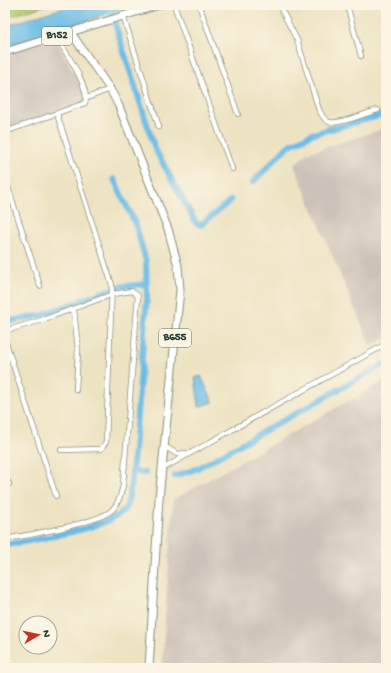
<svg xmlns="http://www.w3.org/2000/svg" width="391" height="673" viewBox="0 0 391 673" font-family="'Gochi Hand',sans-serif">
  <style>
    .industrial { fill: #cdc2b9 }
    .green { fill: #b0c66b; stroke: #688250 }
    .water { fill: #6bbce6; stroke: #457c8d }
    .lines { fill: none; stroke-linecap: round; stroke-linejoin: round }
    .canal { stroke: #6bbce6; stroke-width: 6 }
    .street-casing { stroke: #86907b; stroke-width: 6 }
    .primary-casing { stroke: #86907b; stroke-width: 9 }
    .street { stroke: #fff; stroke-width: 4.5 }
    .primary { stroke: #fff; stroke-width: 7 }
    .labels { text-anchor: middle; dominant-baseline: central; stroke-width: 3.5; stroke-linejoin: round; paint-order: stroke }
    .shield { fill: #fcf5e5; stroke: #617469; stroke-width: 1 }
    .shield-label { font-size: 11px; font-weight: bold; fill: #1f3d34 }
  </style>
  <rect width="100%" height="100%" fill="#fcf5e5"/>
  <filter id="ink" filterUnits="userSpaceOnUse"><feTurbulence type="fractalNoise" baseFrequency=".025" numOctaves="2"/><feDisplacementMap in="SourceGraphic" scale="8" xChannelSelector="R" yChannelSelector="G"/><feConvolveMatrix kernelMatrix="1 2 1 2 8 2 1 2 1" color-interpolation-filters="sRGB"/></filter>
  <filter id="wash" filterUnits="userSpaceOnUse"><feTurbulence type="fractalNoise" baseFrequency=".012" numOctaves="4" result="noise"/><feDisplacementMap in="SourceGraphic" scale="16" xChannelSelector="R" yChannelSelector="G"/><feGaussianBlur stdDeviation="0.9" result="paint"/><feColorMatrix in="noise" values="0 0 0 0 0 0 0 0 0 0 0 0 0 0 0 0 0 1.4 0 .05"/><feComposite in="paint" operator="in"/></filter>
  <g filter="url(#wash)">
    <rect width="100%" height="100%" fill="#ede3c2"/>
    <g class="industrial">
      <polygon points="55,38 84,92 84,102 5,131 5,53"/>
      <polygon points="386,128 386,338 371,347 294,165 307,153"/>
      <polygon points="386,380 386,668 162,668 173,500"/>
    </g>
    <polygon class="green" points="5,5 47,5 5,18"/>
    <g class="water">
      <polygon points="72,5 135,5 5,47 5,26"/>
      <polygon points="201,376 213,402 199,407 195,378"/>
    </g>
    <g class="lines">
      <g class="canal">
        <polyline points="109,5 155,149 196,223 201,225 231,200"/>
        <polyline points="253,182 288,146 312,134 386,114"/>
        <polyline points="5,322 42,315 117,287 146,284"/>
        <polyline points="132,471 145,473"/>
        <polyline points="175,476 196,469 386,363"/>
        <path d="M 5,545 C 29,541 112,528 125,509 C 129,504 129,492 131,485 L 147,298 L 146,262 L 136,226 L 114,179"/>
      </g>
    </g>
  </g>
  <g filter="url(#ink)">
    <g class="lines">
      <g class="street-casing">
        <g id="street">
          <polyline points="174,5 232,169"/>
          <polyline points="199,5 238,114"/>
          <path d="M 279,5 L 297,40 L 319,110 C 322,115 324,120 329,122 C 340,125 366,113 378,110"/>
          <polyline points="347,5 361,56"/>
          <polyline points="123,16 159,127"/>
          <polyline points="87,98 110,89"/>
          <polyline points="57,114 112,285 106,442 101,449 61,450"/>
          <path d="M 5,132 L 85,103 C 91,88 64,50 56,36"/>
          <polyline points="5,178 40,286"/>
          <polyline points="74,310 78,350 76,390"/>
          <path d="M 5,331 L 45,319 L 113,294 L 132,291 L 138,296 L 123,485 C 121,494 119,503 112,510 C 99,523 25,536 5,539"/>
          <polyline points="5,340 56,496"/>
          <polyline points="164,446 177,454 187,453"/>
          <polyline points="162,469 386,344"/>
          <polyline points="5,477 9,484"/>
        </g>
      </g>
      <g class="primary-casing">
        <g id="primary">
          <polyline points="71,33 110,89 118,104 168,229 178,266 180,290 159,498 149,668"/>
          <polyline points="5,52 159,5"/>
        </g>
      </g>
      <use href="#street" class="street"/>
      <use href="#primary" class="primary"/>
    </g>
  </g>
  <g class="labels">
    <g class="shield">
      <rect x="42" y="27" width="30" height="18" rx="3"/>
      <rect x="159" y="329" width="32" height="18" rx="3"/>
    </g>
    <g class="shield-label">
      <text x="57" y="36">B152</text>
      <text x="175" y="338">B655</text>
    </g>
  </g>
  <rect width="391" height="673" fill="none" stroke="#fcf5e5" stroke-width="20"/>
  <g transform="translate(38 635) rotate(81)"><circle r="19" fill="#fcf5e5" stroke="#a4ab9e"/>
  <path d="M0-3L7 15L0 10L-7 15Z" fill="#c8321e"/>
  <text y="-6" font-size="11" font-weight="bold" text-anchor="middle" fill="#1f3d34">N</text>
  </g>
</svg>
